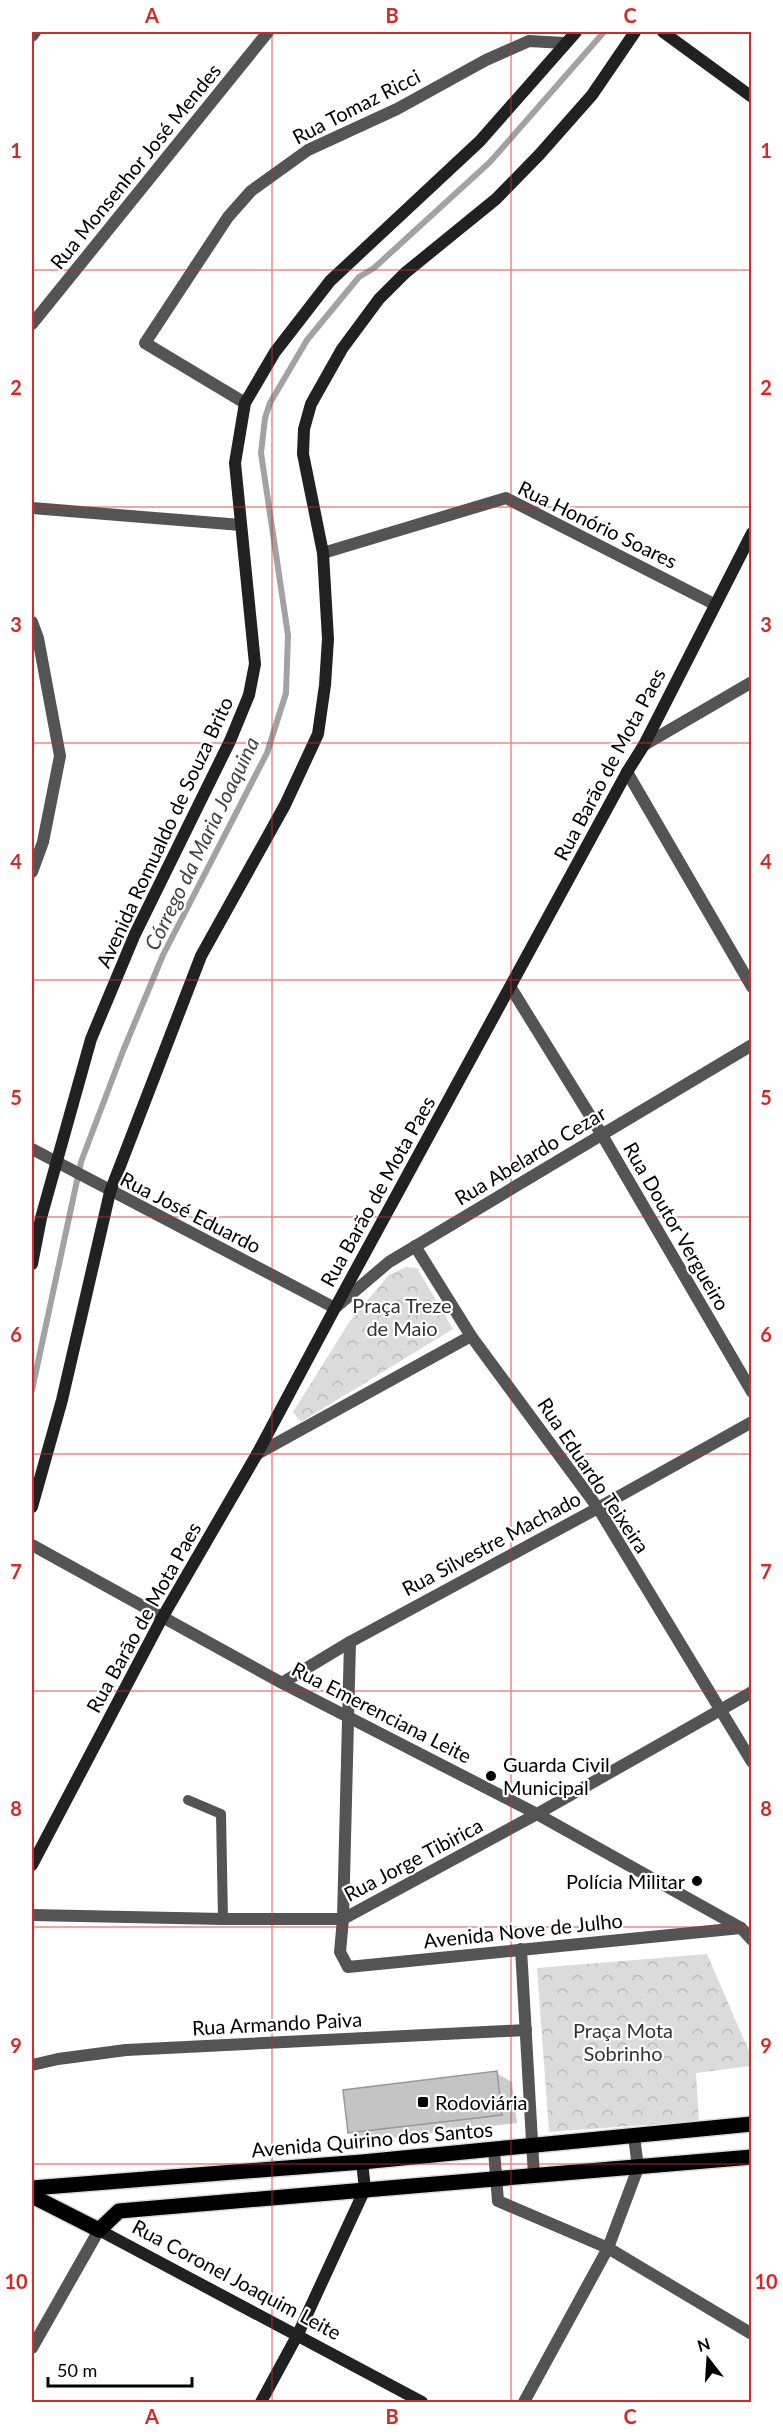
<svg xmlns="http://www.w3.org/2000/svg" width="783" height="2434" viewBox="0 0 783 2434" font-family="Lato,sans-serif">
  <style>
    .forest { fill: url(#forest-crowns) }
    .shadow { fill: #0003 }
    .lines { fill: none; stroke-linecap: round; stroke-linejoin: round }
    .stream { stroke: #a2a2a2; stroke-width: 6 }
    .building { fill: #c4c4c4; stroke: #989898; stroke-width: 1.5 }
    .primary-casing { stroke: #dbdbdb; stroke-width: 18 }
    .lane { stroke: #545454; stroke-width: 10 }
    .street { stroke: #545454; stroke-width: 12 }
    .secondary { stroke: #212121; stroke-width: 12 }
    .primary { stroke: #000; stroke-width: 15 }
    .grid { fill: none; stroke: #d62828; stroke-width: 1.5; stroke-opacity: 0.55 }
    .poi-dot { fill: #000; stroke: #fff; stroke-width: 2 }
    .labels { text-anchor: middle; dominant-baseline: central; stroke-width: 4.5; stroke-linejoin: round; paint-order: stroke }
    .street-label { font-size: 20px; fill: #000; stroke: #fff }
    .park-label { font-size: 20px; fill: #323232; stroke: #fff }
    .poi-label { font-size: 20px; fill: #000; stroke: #fff; text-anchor: start }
    .water-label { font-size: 21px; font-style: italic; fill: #434343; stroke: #fff }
    .neatline { fill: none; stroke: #d62828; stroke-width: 2 }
    .grid-label { font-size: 20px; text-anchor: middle; font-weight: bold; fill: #d62828 }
  </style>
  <defs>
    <pattern id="forest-crowns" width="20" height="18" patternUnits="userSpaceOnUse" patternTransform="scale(1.5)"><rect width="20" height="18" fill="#dbdbdb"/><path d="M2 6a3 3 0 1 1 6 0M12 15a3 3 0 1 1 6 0" fill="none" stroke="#bababa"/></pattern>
  </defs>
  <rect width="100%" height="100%" fill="#fff"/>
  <g class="forest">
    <polygon points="406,1267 417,1268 453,1329 301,1422 293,1412 350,1321 389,1275"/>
    <polygon points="707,1954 751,2056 751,2066 696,2073 699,2121 549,2132 537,1968"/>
  </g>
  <polygon class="shadow" points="496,2073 512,2082 517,2123 366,2141 350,2132"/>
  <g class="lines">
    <polyline class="stream" points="32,1390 81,1162 123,1051 163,955 267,753 286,693 288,635 261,453 265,418 270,403 307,340 359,277 374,268 490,162 604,32"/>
  </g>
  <polygon class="building" points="497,2071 502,2115 348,2133 343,2090"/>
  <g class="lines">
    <g class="primary-casing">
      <g id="primary">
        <polyline points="32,2188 362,2162 752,2124"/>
        <polyline points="32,2196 99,2230 119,2211 752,2157"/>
      </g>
    </g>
    <polyline class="lane" points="188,1800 221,1814 223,1919"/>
    <g class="street">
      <polyline points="32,36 35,32"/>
      <polyline points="32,324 268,32"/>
      <polyline points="245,403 145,343 228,217 251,191 308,150 397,109 486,60 529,41 564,43"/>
      <polyline points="32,508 241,525"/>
      <polyline points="323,553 506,498 714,604"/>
      <polyline points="32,622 38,638 60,756 43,842 32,872"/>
      <polyline points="644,745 752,682"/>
      <polyline points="627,772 752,987"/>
      <polyline points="511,988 602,1135 752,1392"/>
      <polyline points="32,1149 335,1308 389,1262 752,1045"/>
      <polyline points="415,1246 471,1336 598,1508 752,1762"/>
      <polyline points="257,1454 471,1336"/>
      <polyline points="32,1545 282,1683 537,1814 741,1928 752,1940"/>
      <polyline points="350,1642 343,1919 340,1952 348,1967 741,1928"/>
      <polyline points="282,1683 350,1642 598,1508 752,1422"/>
      <polyline points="32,1915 223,1919 343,1919 537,1814 752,1692"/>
      <polyline points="521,1949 534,2176"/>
      <polyline points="32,2065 58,2059 126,2050 526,2030"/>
      <polyline points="494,2150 498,2201 608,2248 752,2334"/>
      <polyline points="32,2348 99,2230"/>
      <polyline points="524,2402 608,2248 638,2168 634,2136"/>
    </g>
    <g class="secondary">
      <polyline points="663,32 752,97"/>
      <polyline points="32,1264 41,1218 91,1039 135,934 230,741 249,695 255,664 235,463 245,403 275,352 330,281 480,141 576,32"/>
      <polyline points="32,1507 62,1400 110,1192 201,956 285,805 318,734 325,685 328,639 323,553 303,454 304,429 311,404 342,349 379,299 405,273 496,199 539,155 592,95 635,32"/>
      <polyline points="32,1865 162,1618 257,1454 335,1308 627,772 644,745 752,533"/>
      <polyline points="99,2230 422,2402"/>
      <polyline points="261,2402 298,2334 365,2189 362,2162"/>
    </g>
    <use href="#primary" class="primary"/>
  </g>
  <path class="grid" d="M 272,32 L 272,2402M 511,32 L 511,2402M 32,270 L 752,270M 32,507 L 752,507M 32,743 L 752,743M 32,980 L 752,980M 32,1217 L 752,1217M 32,1454 L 752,1454M 32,1691 L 752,1691M 32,1927 L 752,1927M 32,2164 L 752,2164"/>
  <g class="poi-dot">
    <circle cx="491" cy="1776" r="6"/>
    <circle cx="697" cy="1881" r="6"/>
    <rect x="417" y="2096" width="12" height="12" rx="3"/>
  </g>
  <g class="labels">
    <g class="street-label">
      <text transform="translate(356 106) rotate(-27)">Rua Tomaz Ricci</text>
      <text transform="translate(135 166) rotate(-51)">Rua Monsenhor José Mendes</text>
      <text transform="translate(598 524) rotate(26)">Rua Honório Soares</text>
      <text transform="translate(609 764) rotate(-62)">Rua Barão de Mota Paes</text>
      <text transform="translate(164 832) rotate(-65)">Avenida Romualdo de Souza Brito</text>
      <text transform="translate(530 1155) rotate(-31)">Rua Abelardo Cezar</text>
      <text transform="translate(377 1191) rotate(-61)">Rua Barão de Mota Paes</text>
      <text transform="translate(191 1212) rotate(27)">Rua José Eduardo</text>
      <text transform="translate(677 1226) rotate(60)">Rua Doutor Vergueiro</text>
      <text transform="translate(594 1475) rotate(56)">Rua Eduardo Teixeira</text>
      <text transform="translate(491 1543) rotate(-28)">Rua Silvestre Machado</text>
      <text transform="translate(143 1617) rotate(-61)">Rua Barão de Mota Paes</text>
      <text transform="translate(382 1712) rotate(27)">Rua Emerenciana Leite</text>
      <text transform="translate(413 1859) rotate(-28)">Rua Jorge Tibirica</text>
      <text transform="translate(523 1930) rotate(-6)">Avenida Nove de Julho</text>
      <text transform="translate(277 2023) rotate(-3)">Rua Armando Paiva</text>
      <text transform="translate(372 2139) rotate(-5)">Avenida Quirino dos Santos</text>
      <text transform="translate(237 2279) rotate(28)">Rua Coronel Joaquim Leite</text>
    </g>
    <g class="park-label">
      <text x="402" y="1305">Praça Treze<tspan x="402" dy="23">de Maio</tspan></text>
      <text x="623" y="2030">Praça Mota<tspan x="623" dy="23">Sobrinho</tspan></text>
    </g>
    <g class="poi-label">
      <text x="503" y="1764">Guarda Civil<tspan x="503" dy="23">Municipal</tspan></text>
      <text x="685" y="1881" text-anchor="end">Polícia Militar</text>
      <text x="435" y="2102">Rodoviária</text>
    </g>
    <g class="water-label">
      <text transform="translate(201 843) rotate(-64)">Córrego da Maria Joaquina</text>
    </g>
  </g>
  <rect width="783" height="2434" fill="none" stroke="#ffffff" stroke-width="66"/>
  <g transform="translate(708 2359) rotate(343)" stroke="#ffffff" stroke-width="4.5" paint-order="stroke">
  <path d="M0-4.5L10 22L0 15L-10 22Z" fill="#000000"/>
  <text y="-9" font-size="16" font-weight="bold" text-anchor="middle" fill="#000000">N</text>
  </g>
  <path d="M48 2377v9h144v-9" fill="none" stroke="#000000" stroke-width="3"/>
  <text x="57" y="2377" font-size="18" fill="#000000" stroke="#ffffff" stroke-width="4.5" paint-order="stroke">50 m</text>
  <rect x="33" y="33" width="717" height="2368" class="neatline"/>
  <g class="grid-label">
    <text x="152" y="23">A</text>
    <text x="392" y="23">B</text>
    <text x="630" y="23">C</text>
    <text x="16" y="158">1</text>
    <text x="766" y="158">1</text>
    <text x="16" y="395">2</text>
    <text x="766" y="395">2</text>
    <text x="16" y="632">3</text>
    <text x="766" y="632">3</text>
    <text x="16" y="869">4</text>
    <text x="766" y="869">4</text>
    <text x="16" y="1105">5</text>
    <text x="766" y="1105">5</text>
    <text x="16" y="1342">6</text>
    <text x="766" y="1342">6</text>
    <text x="16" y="1579">7</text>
    <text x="766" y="1579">7</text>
    <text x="16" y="1816">8</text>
    <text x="766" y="1816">8</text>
    <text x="16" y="2053">9</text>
    <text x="766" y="2053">9</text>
    <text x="16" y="2289">10</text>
    <text x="766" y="2289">10</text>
    <text x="152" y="2424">A</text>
    <text x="392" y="2424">B</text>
    <text x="630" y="2424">C</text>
  </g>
</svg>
